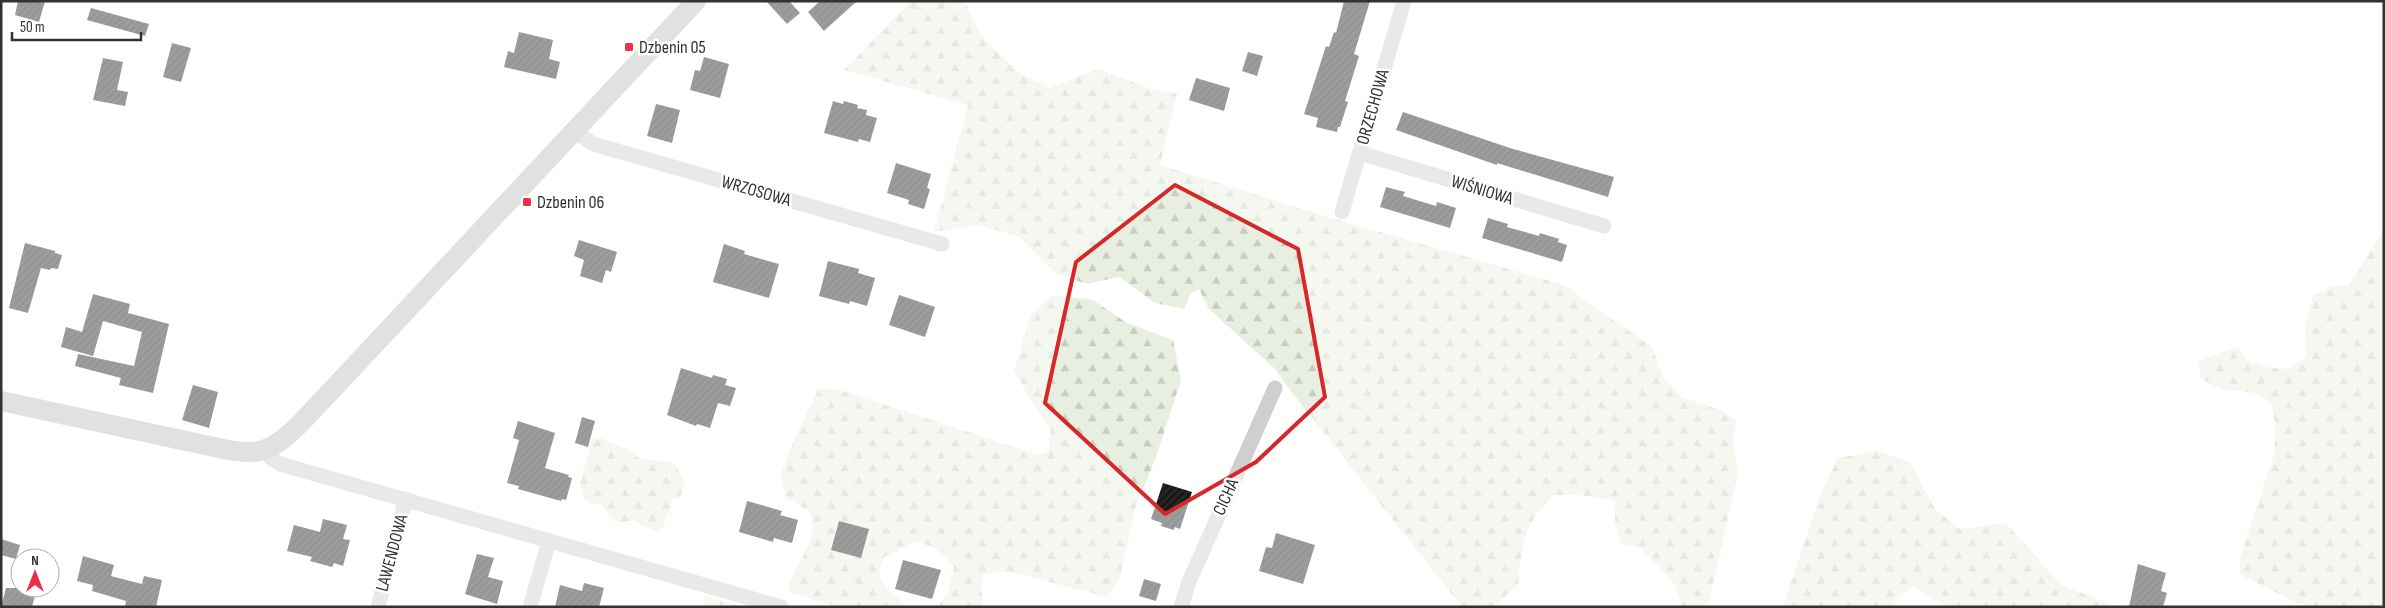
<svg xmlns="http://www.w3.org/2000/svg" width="2385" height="608" viewBox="0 0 2385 608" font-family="'Sofia Sans Condensed',sans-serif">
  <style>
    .forest { fill: url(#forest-firs) }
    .building { fill: url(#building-hatch) }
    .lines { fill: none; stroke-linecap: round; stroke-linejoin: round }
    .street { stroke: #cfcfcf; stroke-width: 15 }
    .secondary { stroke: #bcbcbc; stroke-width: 20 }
    .marked { fill: none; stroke: #d62828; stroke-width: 4; stroke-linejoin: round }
    .poi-dot { fill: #ef2e4a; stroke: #fff; stroke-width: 2 }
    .labels { text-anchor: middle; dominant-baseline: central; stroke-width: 5; stroke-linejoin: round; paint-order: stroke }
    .poi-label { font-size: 18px; fill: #323232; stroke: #fff; text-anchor: start }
    .street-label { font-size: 18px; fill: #323232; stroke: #fff }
  </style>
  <defs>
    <pattern id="forest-firs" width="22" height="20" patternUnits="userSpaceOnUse" patternTransform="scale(1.25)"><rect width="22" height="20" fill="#e9efe0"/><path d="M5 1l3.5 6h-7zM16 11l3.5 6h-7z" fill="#c8cdc1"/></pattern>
    <pattern id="building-hatch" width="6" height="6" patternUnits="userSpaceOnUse" patternTransform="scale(1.25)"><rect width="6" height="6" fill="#191919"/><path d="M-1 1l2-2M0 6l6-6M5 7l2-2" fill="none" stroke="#323232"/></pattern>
  </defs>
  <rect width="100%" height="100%" fill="#fff"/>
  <g class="forest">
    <path d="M 911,1 L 959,1 L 966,4 L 981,37 L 1018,72 L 1049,88 L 1098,69 L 1151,89 L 1177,94 L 1160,165 L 1328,217 L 1564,285 L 1652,347 L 1663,376 L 1681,397 L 1721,410 L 1737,421 L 1733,439 L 1738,473 L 1708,607 L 1682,607 L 1674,584 L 1641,548 L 1621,544 L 1615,523 L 1615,501 L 1580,495 L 1554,495 C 1523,523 1522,545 1518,585 L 1493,607 L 1462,607 L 1290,390 L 1274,368 L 1209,309 L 1199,289 L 1191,293 L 1184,309 L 1155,303 L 1119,277 L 1087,284 L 1057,274 L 1020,237 L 978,225 L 934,232 L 968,105 L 844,70 Z"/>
    <polygon points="2384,229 2384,607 2306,607 2240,575 2240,558 2275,452 2275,423 2271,403 2255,393 2220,389 2200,378 2199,362 2222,352 2239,347 2245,359 2265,367 2286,369 2306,357 2305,327 2313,295 2332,286 2349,285"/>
    <path d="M 1053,295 L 1093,300 L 1127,323 L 1173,340 L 1181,380 L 1156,457 L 1135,509 L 1120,577 L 1107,597 L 1007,571 L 984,574 L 981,586 L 983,607 L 938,607 L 949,590 L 954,567 C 944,554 928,539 910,544 C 901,547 897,554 885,556 C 870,579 889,592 907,605 L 906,607 L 838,607 L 791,593 L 789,582 L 801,561 L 813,532 L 810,511 L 786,498 L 780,476 L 794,440 L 819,388 L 839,390 L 1039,455 L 1048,452 L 1051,429 L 1030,399 L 1014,370 L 1032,313 Z"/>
    <path d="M 598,437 L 627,449 L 641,459 L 673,462 C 682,475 688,482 680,497 L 672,499 C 672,510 664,516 664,527 L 656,531 L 642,526 L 635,521 L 616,522 L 601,505 L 590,503 L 584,499 L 580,483 L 593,438 Z"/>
    <polygon points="1877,451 1910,462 1935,509 1960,529 2006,523 2062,586 2114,605 2134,607 1947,607 1913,586 1898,597 1893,607 1783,607 1820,495 1838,458"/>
    <polygon points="706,596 744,607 703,607"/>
  </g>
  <g class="building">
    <polygon points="18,1 45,1 39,22 15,15"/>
    <polygon points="766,1 789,1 800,13 787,24"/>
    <polygon points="820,1 857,1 824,31 808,12"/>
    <polygon points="1344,1 1370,1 1354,54 1359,56 1345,101 1348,102 1340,127 1338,127 1337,132 1316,127 1318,118 1304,114 1326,46 1329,47 1334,32 1336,33"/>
    <polygon points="91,8 149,24 145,36 87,20"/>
    <polygon points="519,32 553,40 549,59 560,62 556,79 504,67 508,51 514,53"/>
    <polygon points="172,43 191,48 181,82 163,77"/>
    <polygon points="1248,52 1263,56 1257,76 1242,71"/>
    <polygon points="704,57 729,64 720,98 690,90 695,70 700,71"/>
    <polygon points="103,58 123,62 117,90 128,92 125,106 93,100"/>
    <polygon points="1196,78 1230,88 1224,111 1189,100"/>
    <polygon points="833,101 843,104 844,101 858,105 857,108 867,110 866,115 877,118 870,142 859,139 858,142 824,133"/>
    <polygon points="656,104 680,110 672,143 647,136"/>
    <polygon points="1403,112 1513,149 1614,177 1608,197 1497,163 1497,165 1396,130"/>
    <polygon points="896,163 931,174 927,188 930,189 924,209 908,204 909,200 887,193"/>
    <polygon points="1386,187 1405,192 1403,196 1436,206 1437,202 1456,208 1450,228 1380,207"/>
    <polygon points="1488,218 1508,224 1507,227 1539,236 1540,233 1559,239 1558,242 1567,245 1562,262 1482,238"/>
    <polygon points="579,240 617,252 611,272 606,270 602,283 580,276 584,260 574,256"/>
    <polygon points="25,243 55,251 55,253 62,255 58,269 51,268 50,270 41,268 28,313 9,308"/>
    <polygon points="724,244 745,251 744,254 779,264 769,298 713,282"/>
    <polygon points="828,261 859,269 858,273 875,278 867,306 850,301 849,304 819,296"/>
    <polygon points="93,294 130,304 128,313 169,324 153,393 119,385 121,378 75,366 78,354 134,366 142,332 103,321 93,356 61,347 66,327 82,332"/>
    <polygon points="899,295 935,307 925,337 889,325"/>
    <polygon points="681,368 712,378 713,375 727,379 725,385 736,388 730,406 718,403 710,428 697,424 696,426 667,415"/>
    <polygon points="193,385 218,392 209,428 182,420"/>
    <polygon points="582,417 595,421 588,447 575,443"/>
    <polygon points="518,421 555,433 545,468 569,475 568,477 572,478 566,500 562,499 561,501 518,489 519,486 507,483 519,440 513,438"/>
    <polygon points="1163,483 1192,492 1180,529 1175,527 1174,530 1161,526 1162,523 1151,519"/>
    <polygon points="747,501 782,511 780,515 798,520 792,543 774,538 773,542 739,532"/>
    <polygon points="323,519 347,525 343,539 350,540 343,566 334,563 332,567 310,561 312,557 287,551 294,525 320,532"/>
    <polygon points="839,521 869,529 861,558 831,550"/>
    <polygon points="1276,533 1315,545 1303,584 1259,571 1266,547 1272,548"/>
    <polygon points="1,539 20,545 16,559 1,555"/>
    <polygon points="477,554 494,558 488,577 503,581 497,604 465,594"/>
    <polygon points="83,556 114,565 111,576 142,584 144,576 162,580 156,607 125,607 126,601 92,591 93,585 77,581"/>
    <polygon points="903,560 941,570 932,599 895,589"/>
    <polygon points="2138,564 2166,573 2161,591 2167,593 2163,607 2129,607"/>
    <polygon points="1144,579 1161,584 1156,601 1139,596"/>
    <polygon points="584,583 604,588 599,607 555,607 560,585 582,591"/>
    <polygon points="6,588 37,588 32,607 1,607"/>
  </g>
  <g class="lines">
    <g class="street">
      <polyline points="574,131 593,144 942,244"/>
      <polyline points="1360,153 1604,226"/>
      <polyline points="1342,212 1404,1"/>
      <polyline points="266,450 271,458 280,464 781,607"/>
      <polyline points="378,607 406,499"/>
      <polyline points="530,607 549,541"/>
      <polyline points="1181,607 1189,582 1275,388"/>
    </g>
    <path class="secondary" d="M 1,401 L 228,450 C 240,452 254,454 266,449 C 288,441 313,409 330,392 L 696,1"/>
  </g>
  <path d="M0 0H2385V608H0ZM 1175,185 L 1298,249 L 1325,397 L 1256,462 L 1165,514 L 1045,403 L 1076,262 Z" fill="#fff" fill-opacity=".55" fill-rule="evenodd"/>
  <path class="marked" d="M 1175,185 L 1298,249 L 1325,397 L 1256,462 L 1165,514 L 1045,403 L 1076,262 Z"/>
  <g class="poi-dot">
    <rect x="624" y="42" width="10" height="10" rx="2.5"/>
    <rect x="522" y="197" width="10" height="10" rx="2.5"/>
  </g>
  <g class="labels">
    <g class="poi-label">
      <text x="639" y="47">Dzbenin 05</text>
      <text x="537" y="202">Dzbenin 06</text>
    </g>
    <g class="street-label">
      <text transform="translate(1373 107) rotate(-74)">ORZECHOWA</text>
      <text transform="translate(1482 190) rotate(17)">WIŚNIOWA</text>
      <text transform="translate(756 191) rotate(16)">WRZOSOWA</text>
      <text transform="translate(1226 497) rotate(-66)">CICHA</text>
      <text transform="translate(392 553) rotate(-75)">LAWENDOWA</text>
    </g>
  </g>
  <rect width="2385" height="608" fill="none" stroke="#323232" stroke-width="5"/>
  <g transform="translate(35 573)"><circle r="24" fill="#ffffff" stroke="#adadad"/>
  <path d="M0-4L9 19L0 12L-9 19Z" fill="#ef2e4a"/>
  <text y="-8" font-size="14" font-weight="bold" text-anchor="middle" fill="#323232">N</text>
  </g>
  <path d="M12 32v8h129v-8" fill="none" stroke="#323232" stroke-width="2.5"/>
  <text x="20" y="32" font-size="15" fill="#323232" stroke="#ffffff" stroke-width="4" paint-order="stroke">50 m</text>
</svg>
